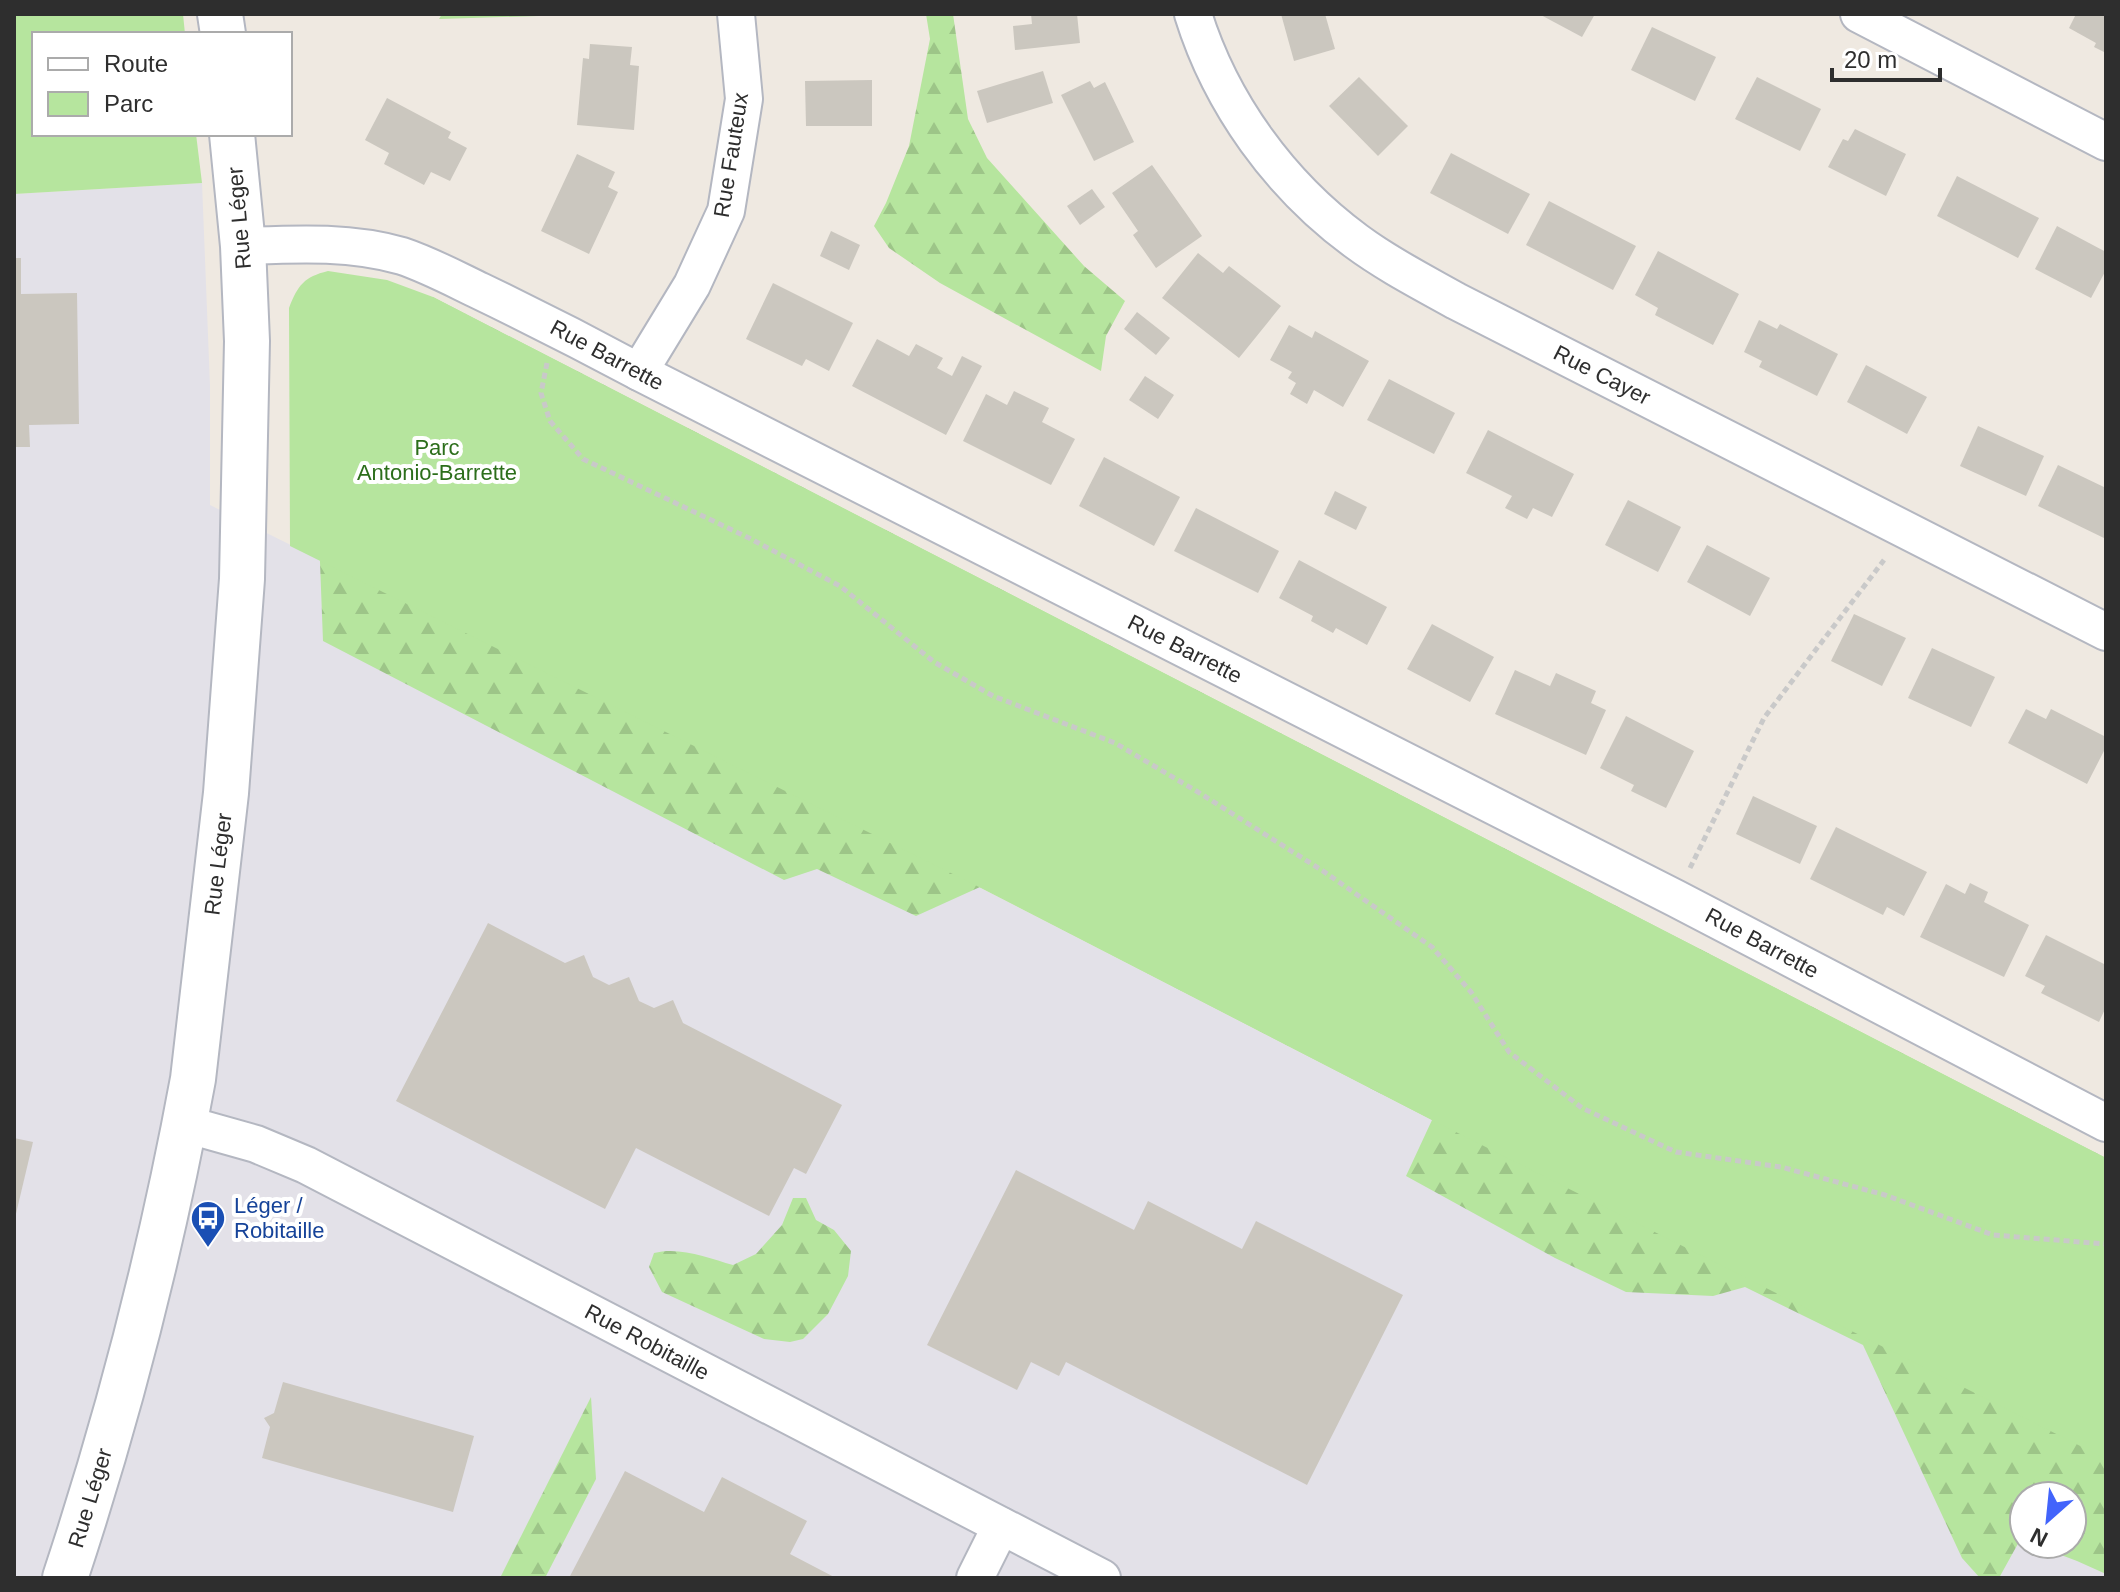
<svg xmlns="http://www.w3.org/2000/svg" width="2120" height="1592" viewBox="0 0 2120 1592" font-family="Arial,sans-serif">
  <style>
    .industrial { fill: #e3e1e8; fill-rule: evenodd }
    .forest { fill: url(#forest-firs) }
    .park { fill: #b6e59e }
    .building { fill: #cbc7bf }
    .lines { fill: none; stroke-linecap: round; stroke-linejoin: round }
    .minor-casing { stroke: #b4b7c1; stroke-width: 40 }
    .tertiary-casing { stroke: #b4b7c1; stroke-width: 48 }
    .path { stroke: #c9c9c9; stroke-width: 5; stroke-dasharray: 6 4; stroke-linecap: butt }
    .minor { stroke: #fff; stroke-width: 36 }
    .tertiary { stroke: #fff; stroke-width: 44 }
    .labels { text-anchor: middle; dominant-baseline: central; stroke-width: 8; stroke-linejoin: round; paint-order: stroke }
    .street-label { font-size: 22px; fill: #2e2e2e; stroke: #fff }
    .park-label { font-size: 22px; fill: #2c6e1b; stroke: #fff }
    .transit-label { font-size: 22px; fill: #164399; stroke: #fff; text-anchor: start }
  </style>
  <defs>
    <pattern id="forest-firs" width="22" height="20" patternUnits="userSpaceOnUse" patternTransform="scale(2)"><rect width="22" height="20" fill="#b6e59e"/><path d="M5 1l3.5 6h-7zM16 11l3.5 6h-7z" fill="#9dc588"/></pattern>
  </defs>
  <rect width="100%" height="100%" fill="#efe9e1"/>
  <path class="industrial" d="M 202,183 L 210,386 L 210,505 L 979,887 L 1432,1120 L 2106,1459 L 2106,1578 L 14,1578 L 14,194 ZM 2024,1496 L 2072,1496 L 2072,1544 L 2024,1544 Z"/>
  <g class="forest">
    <polygon points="442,14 570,14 570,15 439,19"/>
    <polygon points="926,14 953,14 968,119 987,158 1084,266 1125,301 1106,336 1101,371 940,283 889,248 874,226 886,203 909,146 930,39"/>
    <polygon points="433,297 2106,1158 2106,1574 2077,1561 2032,1544 2072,1544 2072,1496 2024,1496 2024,1541 2020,1540 1999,1578 1980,1578 1962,1558 1863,1345 1745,1287 1713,1296 1626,1292 1555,1258 1406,1176 1432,1120 980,887 916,916 817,869 784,880 323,641 313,378"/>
    <path d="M 793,1198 L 806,1198 L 816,1220 L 834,1230 L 851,1251 L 848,1276 L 828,1314 L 803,1339 L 790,1342 L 764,1339 L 662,1292 L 649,1267 L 654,1253 C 679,1246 709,1258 733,1265 L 756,1254 L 782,1225 Z"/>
    <polygon points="591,1397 596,1479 545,1578 500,1578"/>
  </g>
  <g class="park">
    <polygon points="14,14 183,14 185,34 34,34 34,134 196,134 202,183 14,194"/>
    <path d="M 328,271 L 387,280 L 433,297 L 2106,1158 L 2106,1459 L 1432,1120 L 979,887 L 290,546 L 289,308 C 298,285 304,277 328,271 Z"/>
  </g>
  <g class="building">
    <polygon points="1031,14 1077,14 1080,43 1015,50 1013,26 1032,24"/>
    <polygon points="1281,14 1325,14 1335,49 1294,61"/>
    <polygon points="1539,14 1595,14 1582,37"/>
    <polygon points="2076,14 2106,14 2106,53 2094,47 2096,43 2069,28"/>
    <polygon points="1652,27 1716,57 1695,101 1631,70"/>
    <polygon points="590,44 632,47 630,65 639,66 634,130 577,125 583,58 589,59"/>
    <polygon points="1043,71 1053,103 987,123 977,91"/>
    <polygon points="1359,77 1408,126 1378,156 1329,106"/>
    <polygon points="1757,77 1821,109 1800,151 1735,119"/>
    <polygon points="872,80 872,126 806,126 805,81"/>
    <polygon points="1090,81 1094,88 1105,82 1134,142 1094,161 1061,95"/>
    <polygon points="387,98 451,132 448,138 467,148 450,181 431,172 424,185 384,164 389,153 365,140"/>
    <polygon points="1855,129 1906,154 1886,196 1828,167 1843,139 1848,141"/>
    <polygon points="1451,153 1530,194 1508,234 1430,193"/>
    <polygon points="577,154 615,172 608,187 618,192 589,254 541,231"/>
    <polygon points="1152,165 1202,236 1156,268 1133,235 1138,231 1112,193"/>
    <polygon points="1957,176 2039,218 2018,258 1937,216"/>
    <polygon points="1092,189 1105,207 1080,225 1067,206"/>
    <polygon points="1549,201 1636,246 1613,290 1526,245"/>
    <polygon points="2057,226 2106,252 2106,270 2091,298 2035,269"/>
    <polygon points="831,231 860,245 849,270 820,256"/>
    <polygon points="1658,251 1739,294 1713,345 1655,315 1658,308 1635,295"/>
    <polygon points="1198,253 1223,273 1229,266 1281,306 1239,358 1162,298"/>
    <polygon points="14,258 21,258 21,294 77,293 79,424 29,425 30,447 14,447"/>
    <polygon points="773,283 853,323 829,371 806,359 802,366 746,339"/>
    <polygon points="1137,312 1170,338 1156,355 1124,329"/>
    <polygon points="1759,320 1777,329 1780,324 1838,354 1817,396 1759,367 1762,361 1744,352"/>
    <polygon points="1289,325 1312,338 1315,331 1369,361 1343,407 1314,390 1307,404 1290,394 1296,383 1288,378 1292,372 1270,360"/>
    <polygon points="877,339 909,356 916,344 943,358 937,368 952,376 962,356 982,366 946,435 852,386"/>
    <polygon points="1866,365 1927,397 1907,434 1847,402"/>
    <polygon points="1145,376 1174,395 1158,419 1129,400"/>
    <polygon points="1389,379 1455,413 1434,454 1367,420"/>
    <polygon points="1014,391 1049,408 1042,422 1075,439 1051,485 963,441 986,394 1007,405"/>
    <polygon points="1978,426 2044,456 2026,496 1960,466"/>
    <polygon points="1488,430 1574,474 1552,517 1533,508 1527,519 1505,508 1512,496 1466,473"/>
    <polygon points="1104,457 1180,497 1154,546 1079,506"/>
    <polygon points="2058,465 2106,488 2106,539 2038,506"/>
    <polygon points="1335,491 1367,507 1356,530 1324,514"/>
    <polygon points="1628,500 1681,527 1658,572 1605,545"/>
    <polygon points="1196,508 1279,551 1258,593 1174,551"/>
    <polygon points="1707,545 1770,578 1750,616 1687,582"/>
    <polygon points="1299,560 1387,607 1367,645 1336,628 1333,633 1311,621 1313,616 1279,598"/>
    <polygon points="1854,614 1906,638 1882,686 1831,661"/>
    <polygon points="1432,624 1494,657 1470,702 1407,669"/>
    <polygon points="1932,648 1995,677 1971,727 1908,698"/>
    <polygon points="1515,670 1550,686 1556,673 1596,691 1591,703 1606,710 1586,755 1495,714"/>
    <polygon points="2026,709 2046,719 2051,709 2106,737 2106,747 2087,784 2008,743"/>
    <polygon points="1626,716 1694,751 1666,808 1631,791 1634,785 1600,768"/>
    <polygon points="1753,796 1817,826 1800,864 1736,834"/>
    <polygon points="1836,827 1927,872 1904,916 1887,907 1883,915 1810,879"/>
    <polygon points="1970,883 1988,892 1984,902 2029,925 2004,977 1920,937 1946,884 1965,894"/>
    <polygon points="488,923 565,963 584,955 593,977 609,985 629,977 639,1001 654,1008 673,1000 683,1023 842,1105 806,1174 794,1168 769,1216 636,1148 605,1209 396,1101"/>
    <polygon points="2046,935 2106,965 2106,1007 2099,1022 2041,993 2045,986 2025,976"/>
    <polygon points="14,1138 33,1142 15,1218 14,1218"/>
    <polygon points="1016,1170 1134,1230 1148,1201 1242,1249 1256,1221 1403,1295 1307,1485 1066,1362 1059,1376 1031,1362 1017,1390 927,1345"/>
    <polygon points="283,1382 474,1436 453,1512 262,1458 270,1427 264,1418 274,1413"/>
    <polygon points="625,1471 704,1512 722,1477 807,1521 790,1554 836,1578 569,1578"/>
  </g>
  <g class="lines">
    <g class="minor-casing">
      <g id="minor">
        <path d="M 1193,14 C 1221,104 1280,185 1356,241 C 1387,264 1422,282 1456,301 L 2106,632"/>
        <polyline points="1859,14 2106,142"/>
        <path d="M 243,246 C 296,244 350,241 402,256 C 429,265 455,279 480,291 C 534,317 587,344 639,372 L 1675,898 L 2106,1123"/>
        <polyline points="639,372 692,285 726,211 744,99 736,14"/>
        <polyline points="185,1124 256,1144 306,1165 1102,1578"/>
        <polyline points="975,1578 1001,1526"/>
      </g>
    </g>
    <g class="tertiary-casing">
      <g id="tertiary">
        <polyline points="220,14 223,34"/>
        <path d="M 65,1578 C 119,1415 162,1247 193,1079 L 226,793 L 242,579 L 247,341 L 243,246 L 232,134"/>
      </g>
    </g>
    <g class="path">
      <polyline points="547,363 541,393 550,421 583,459 749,538 840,586 934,662 993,696 1115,743 1198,792 1323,871 1432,947 1471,992 1509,1052 1582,1108 1676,1152 1781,1167 1885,1195 1993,1235 2106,1244"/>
      <polyline points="1690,868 1764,718 1884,560"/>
    </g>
    <use href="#minor" class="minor"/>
    <use href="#tertiary" class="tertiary"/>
  </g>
  <defs>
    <g id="bus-pin" transform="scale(1.8)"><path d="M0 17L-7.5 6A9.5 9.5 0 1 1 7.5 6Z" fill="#1a4fb4" stroke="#fff"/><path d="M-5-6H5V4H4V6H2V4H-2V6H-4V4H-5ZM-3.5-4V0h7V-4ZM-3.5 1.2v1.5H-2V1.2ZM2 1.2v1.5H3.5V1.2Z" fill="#fff"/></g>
  </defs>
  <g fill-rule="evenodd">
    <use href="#bus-pin" x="208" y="1218"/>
  </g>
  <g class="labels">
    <g class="street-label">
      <text transform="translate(731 155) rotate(-81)">Rue Fauteux</text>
      <text transform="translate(239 218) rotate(-95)">Rue Léger</text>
      <text transform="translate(607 355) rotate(28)">Rue Barrette</text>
      <text transform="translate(1602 375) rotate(27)">Rue Cayer</text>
      <text transform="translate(1185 649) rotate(27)">Rue Barrette</text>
      <text transform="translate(218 864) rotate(-83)">Rue Léger</text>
      <text transform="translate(1762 943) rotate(28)">Rue Barrette</text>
      <text transform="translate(647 1342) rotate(28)">Rue Robitaille</text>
      <text transform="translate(90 1498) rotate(-73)">Rue Léger</text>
    </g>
    <g class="park-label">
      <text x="437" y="447">Parc<tspan x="437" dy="25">Antonio-Barrette</tspan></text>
    </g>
    <g class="transit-label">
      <text x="234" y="1205">Léger /<tspan x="234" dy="25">Robitaille</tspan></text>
    </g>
  </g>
  <rect width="2120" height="1592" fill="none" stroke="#2e2e2e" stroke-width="32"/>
  <rect x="32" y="32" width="260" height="104" fill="#ffffff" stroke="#ababab" stroke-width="2"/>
  <rect x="48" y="58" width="40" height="12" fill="#ffffff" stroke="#ababab" stroke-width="2"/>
  <text x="104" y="72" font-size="24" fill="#2e2e2e">Route</text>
  <rect x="48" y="92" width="40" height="24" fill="#b6e59e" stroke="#ababab" stroke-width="2"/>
  <text x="104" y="112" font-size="24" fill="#2e2e2e">Parc</text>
  <g transform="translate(2048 1520) rotate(207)"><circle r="38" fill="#ffffff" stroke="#ababab" stroke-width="2"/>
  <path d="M0-6L14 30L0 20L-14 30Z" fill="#4264fb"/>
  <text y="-12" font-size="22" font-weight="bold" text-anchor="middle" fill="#2e2e2e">N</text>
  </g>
  <path d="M1832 68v12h108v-12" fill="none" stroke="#2e2e2e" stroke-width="4"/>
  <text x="1844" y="68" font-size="24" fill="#2e2e2e" stroke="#ffffff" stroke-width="6" paint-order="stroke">20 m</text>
</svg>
